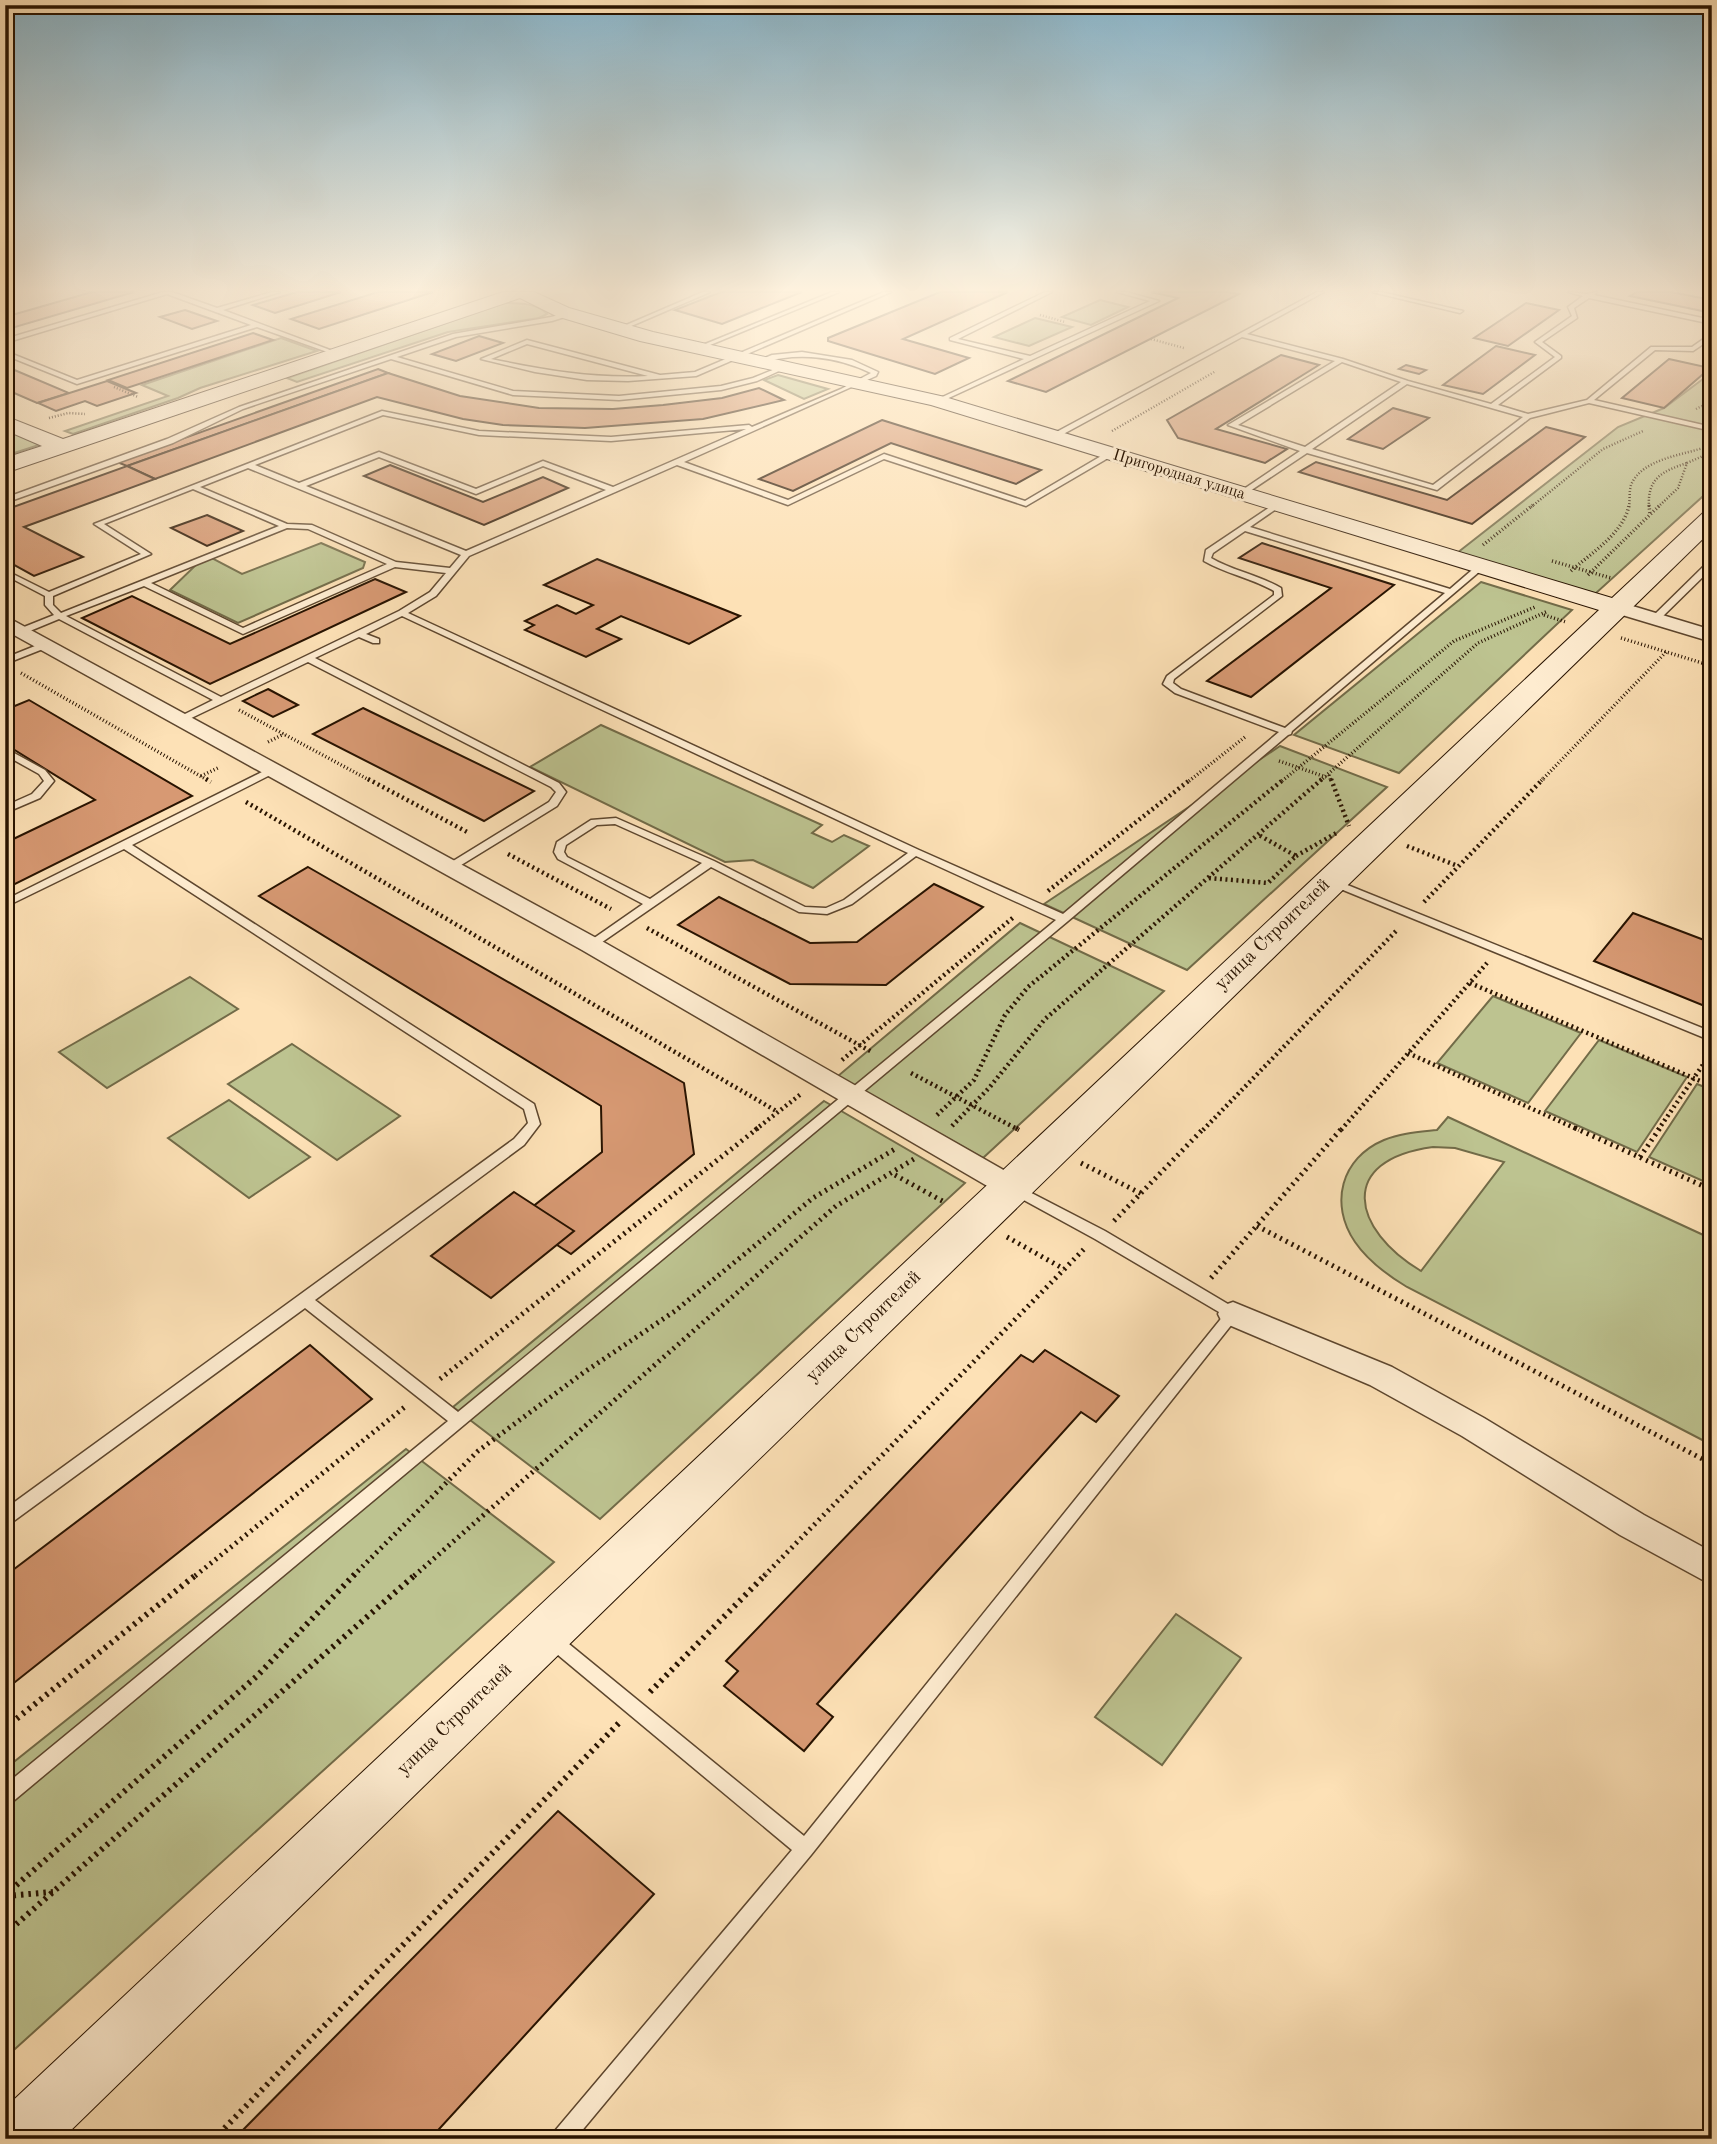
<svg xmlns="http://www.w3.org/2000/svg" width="1717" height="2144" viewBox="0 0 1717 2144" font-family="'Old Standard TT',serif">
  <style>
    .green { fill: #bdc390; stroke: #726b48; stroke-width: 2; fill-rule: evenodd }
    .building { fill: #d79973; stroke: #281300; stroke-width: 2 }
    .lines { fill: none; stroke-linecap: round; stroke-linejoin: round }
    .lane-casing { stroke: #5d462e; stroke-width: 3 }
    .street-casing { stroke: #5d462e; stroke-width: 3 }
    .secondary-casing { stroke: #281300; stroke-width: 2 }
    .path-far4 { stroke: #281300; stroke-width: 2.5; stroke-dasharray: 1 2; stroke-linecap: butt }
    .path-far3 { stroke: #281300; stroke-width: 3.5; stroke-dasharray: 1 2.5; stroke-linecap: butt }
    .path-far2 { stroke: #281300; stroke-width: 4.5; stroke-dasharray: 2 3.5; stroke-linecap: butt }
    .path-far1 { stroke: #281300; stroke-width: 5; stroke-dasharray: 2 4.5; stroke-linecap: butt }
    .path { stroke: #281300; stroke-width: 6; stroke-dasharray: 2.5 5; stroke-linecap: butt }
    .lane { fill: #feecd0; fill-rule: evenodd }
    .street { fill: #feecd0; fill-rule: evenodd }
    .secondary { fill: #feecd0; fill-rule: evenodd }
    .labels { text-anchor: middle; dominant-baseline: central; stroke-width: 6; stroke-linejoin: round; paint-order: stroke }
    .far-street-label { font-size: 16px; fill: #281300; stroke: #feecd0 }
    .street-label { font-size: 19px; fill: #281300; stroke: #feecd0 }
  </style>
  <rect width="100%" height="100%" fill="#fde1b6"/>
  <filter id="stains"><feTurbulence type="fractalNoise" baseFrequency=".00286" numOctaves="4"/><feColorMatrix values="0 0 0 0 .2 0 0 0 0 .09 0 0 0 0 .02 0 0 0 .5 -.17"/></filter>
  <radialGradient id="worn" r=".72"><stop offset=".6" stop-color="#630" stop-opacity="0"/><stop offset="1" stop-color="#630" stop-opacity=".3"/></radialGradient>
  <g class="green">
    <polygon points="1100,300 1128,307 1091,325 1062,317"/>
    <path d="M 504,303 C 519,303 537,303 547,314 L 539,318 L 448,332 L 297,382 L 287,378 Z"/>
    <polygon points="1035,318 1072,327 1029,346 994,337"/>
    <polygon points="281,338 317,351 200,388 178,398 73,434 65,431 168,396 142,385"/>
    <polygon points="778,375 828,389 804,399 764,380"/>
    <polygon points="1707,376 1712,377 1712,488 1595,594 1457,553 1618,427 1664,408"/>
    <polygon points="5,425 45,443 5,456"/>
    <polygon points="321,543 365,562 363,568 238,623 170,590 199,562 210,557 242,574"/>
    <polygon points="1481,582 1572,610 1399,773 1294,735"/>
    <polygon points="601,725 822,825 812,833 832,842 844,835 869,846 813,888 753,860 725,862 530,767"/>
    <polygon points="1280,746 1387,787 1187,970 1044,904"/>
    <polygon points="1020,923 1164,991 983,1158 838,1076"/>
    <polygon points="190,977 238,1009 107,1088 59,1052"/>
    <polygon points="1493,996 1581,1033 1528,1103 1437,1063"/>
    <polygon points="1599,1040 1687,1077 1637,1152 1545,1111"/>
    <polygon points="292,1044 400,1116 337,1160 228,1084"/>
    <polygon points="1697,1084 1712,1090 1712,1185 1649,1157"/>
    <polygon points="229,1100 310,1157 249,1198 168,1138"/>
    <polygon points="824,1101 965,1183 600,1519 453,1407"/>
    <path d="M 1448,1117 L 1712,1239 L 1712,1445 L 1407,1287 C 1387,1275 1368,1261 1355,1242 C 1329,1204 1341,1158 1384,1140 C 1401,1133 1419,1132 1437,1130 ZM 1433,1147 L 1455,1148 L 1504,1162 L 1421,1271 C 1352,1230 1336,1160 1433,1147 Z"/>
    <polygon points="406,1449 554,1562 5,2058 5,1769"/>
    <polygon points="1176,1614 1241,1658 1162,1765 1095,1717"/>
  </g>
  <g class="building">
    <polygon points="92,292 134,292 5,330 5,317"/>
    <polygon points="297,292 341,292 275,313 253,305"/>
    <polygon points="378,292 433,292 319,329 291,319"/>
    <polygon points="721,292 802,292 722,324 675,310"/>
    <polygon points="940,292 1008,292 903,339 969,358 935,374 828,341 828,338"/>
    <polygon points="1151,292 1227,292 1239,294 1046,392 1008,381 1178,298"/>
    <polygon points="1637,292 1671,292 1712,300 1712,313 1630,296"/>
    <polygon points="1526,303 1559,310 1508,346 1474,338"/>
    <polygon points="185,310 217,321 192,329 160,317"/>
    <polygon points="253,333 273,340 127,388 108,380"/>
    <polygon points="479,336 503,343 456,361 432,354"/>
    <polygon points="1496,346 1535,355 1483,394 1443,385"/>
    <polygon points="1281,355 1319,365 1216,429 1287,449 1265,463 1178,438 1167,420"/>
    <polygon points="1669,359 1710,368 1664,408 1622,398"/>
    <polygon points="1406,365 1426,370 1419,374 1399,369"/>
    <polygon points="5,366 69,393 37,403 5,389"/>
    <polygon points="378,369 388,373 127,466 117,462"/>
    <polygon points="388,373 460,396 539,408 613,409 663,405 722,398 759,388 784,400 703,419 585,428 503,425 463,419 377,397 155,479 127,466"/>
    <polygon points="107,381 136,393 97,406 85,401 56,411 38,403"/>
    <polygon points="1393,408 1429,418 1383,449 1348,439"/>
    <polygon points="882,420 1041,470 1016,484 891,443 793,491 759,479"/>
    <polygon points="1546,427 1585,437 1472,524 1299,472 1316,462 1447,500"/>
    <polygon points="390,465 483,502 543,477 568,488 484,525 364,476"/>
    <polygon points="127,466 155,479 24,527 83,557 34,576 5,560 5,510"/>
    <polygon points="207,515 243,531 207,546 171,528"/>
    <polygon points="1262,543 1394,585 1251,697 1207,681 1331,588 1239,558"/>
    <polygon points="597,559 740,616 689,644 621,616 597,629 621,639 586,657 525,630 534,625 525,621 557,605 576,614 593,605 544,585"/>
    <polygon points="375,579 406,592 210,684 82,618 132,596 230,644"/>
    <polygon points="268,689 298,705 273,717 243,701"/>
    <polygon points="29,700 192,796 5,889 5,843 95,800 5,744 5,710"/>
    <polygon points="363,708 534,791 484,821 313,734"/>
    <polygon points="308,867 684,1083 694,1154 571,1254 517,1219 602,1152 601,1106 259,896"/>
    <polygon points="934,884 983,907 886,985 790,984 678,925 719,897 810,943 857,942"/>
    <polygon points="1633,913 1712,943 1712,1009 1594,961"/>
    <polygon points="514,1192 574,1231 491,1298 431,1256"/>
    <polygon points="310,1345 372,1399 5,1690 5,1576"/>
    <polygon points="1045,1350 1119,1396 1096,1422 1081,1412 817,1704 833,1717 804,1751 724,1686 738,1671 726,1661 1021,1355 1033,1362"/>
    <polygon points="558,1811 654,1894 430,2139 234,2139"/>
  </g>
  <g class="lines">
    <g class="lane-casing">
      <g id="lane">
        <polygon points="163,292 172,292 217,308 272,292 280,292 223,310 338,353 333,354 257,327 77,384 5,355 5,351 77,380 251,325 167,294 5,343 5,339"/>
        <polygon points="703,292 710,292 622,330 617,329"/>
        <polygon points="832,292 839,292 698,350 693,349"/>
        <path d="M 884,292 L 891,292 L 696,376 L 628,381 L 587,380 L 535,372 L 481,359 L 527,340 L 660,375 L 695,372 ZM 527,344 L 648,376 C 594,379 544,370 491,359 Z"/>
        <polygon points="1045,292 1052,292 958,339 1030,356 1150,301 1117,292 1126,292 1159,301 940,402 936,402 936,400 1024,359 950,340 950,338"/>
        <path d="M 1317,292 L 1324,292 L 1247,334 L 1343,359 L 1408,381 L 1491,404 L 1555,357 L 1535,342 L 1572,316 L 1568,307 L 1583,296 L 1568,292 L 1587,294 L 1597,292 L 1594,295 L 1712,320 L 1712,324 L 1589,298 L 1574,308 L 1577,318 L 1542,342 L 1561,356 L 1561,358 L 1498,405 L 1528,414 L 1587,400 L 1651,347 L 1692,347 L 1712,333 L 1712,338 L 1693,351 L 1655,350 L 1594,400 L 1712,427 L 1712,431 L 1589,403 L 1530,418 L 1437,490 L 1307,453 L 1241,497 L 1237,495 L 1238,493 L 1300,451 L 1228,425 L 1335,361 L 1242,337 L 1056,438 L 1049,436 ZM 1342,362 L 1401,382 L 1305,447 L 1238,425 ZM 1407,384 L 1523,417 L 1433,485 L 1312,449 Z"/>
        <polygon points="1372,292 1381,292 1463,311 1460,313"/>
        <polygon points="569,312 571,315 552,321 456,337 397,357 513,391 619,396 721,386 753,378 785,365 790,366 757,381 721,390 619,400 513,395 391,359 243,409 173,443 5,503 5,498 167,439 239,407 453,334 551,317"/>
        <path d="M 802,352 L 852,360 L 878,372 L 876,376 L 684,462 L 788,500 L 884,454 L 1025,501 L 1108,452 L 1115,454 L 1026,506 L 884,459 L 788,505 L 677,465 L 469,556 L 436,596 L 408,613 L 919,850 L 1063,914 L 1279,732 L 1175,693 L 1163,684 L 1167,676 L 1274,595 L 1274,591 C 1252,578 1226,574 1204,561 L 1206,550 L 1276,503 L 1279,503 L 1279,507 L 1250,527 L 1450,589 L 1479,564 L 1486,566 L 1292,731 L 1291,734 L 1288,735 L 1068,921 L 11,1803 L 5,1806 L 5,1785 L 448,1421 L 305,1308 L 11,1523 L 5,1525 L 5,1509 L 514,1139 L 528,1123 L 524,1109 L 124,849 L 5,907 L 5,900 L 268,769 L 274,769 L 274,773 L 132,845 L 534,1104 L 540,1124 L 524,1145 L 315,1300 L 458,1412 L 1056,920 L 916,856 L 852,904 L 827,914 L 799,912 L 711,867 L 595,947 L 587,947 L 585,945 L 587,943 L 643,904 L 558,859 L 554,852 L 557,842 L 591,820 L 616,818 L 714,861 L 805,907 L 826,908 L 844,900 L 908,853 L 402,616 L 366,634 L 379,639 L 379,643 L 373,643 L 359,637 L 315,658 L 559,783 L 566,792 L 557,806 L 453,870 L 445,870 L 444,868 L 445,866 L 549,802 L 556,792 L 551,787 L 308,662 L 183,722 L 177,722 L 177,718 L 213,700 L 59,619 L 25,633 L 19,633 L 19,629 L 54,615 L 45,605 L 45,596 L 5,575 L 5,570 L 49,592 L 141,554 L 94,524 L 382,411 L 479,431 L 611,437 L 749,425 L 752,427 L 841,389 L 871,373 C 836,356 797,352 760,363 L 757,361 L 772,355 ZM 383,415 L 479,435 L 611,441 L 746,429 L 613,487 L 543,461 L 476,489 L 379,452 L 299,483 L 255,465 ZM 379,457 L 476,494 L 543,466 L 606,490 L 466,551 L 306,486 ZM 248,468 L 461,555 L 450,568 L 396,562 L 312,525 L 287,524 L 200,487 ZM 193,489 L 279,526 L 61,613 L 53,605 L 53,596 L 151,554 L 104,524 ZM 287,528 L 308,529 L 387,564 L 243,628 L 151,583 ZM 1245,531 L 1445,593 L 1285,728 L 1181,689 L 1173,683 L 1174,679 L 1282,596 L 1281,588 C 1259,575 1233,571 1211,558 L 1213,553 ZM 395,567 L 446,573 L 430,592 L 399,611 L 221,697 L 66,616 L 144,586 L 243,634 ZM 615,824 L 702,863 L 650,899 L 567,857 L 564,852 L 566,845 L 597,825 Z"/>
        <polygon points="1709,561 1712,561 1712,568 1658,621 1652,621 1652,617"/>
        <polygon points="45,642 49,645 48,647 5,664 5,658"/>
        <polygon points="5,748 45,770 54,781 40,798 5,813 5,806 32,794 44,781 39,774 5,755"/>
        <polygon points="1330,878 1712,1032 1712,1041 1326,883 1325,881"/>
        <polygon points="1014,1184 1105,1231 1238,1310 1240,1314 811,1855 575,2139 551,2139 554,2132 792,1850 546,1645 544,1640 546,1635 552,1632 558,1635 804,1836 1224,1315 1095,1239 1009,1192 1007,1189 1009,1186"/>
      </g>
    </g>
    <g class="street-casing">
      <g id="street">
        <polygon points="1616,601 1712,630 1712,642 1609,611 1607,607 1609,603"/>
        <polygon points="5,616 600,940 1021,1180 1025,1187 1021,1194 1011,1197 1001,1194 582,950 5,630"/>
        <polygon points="1233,1302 1392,1367 1484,1418 1644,1515 1712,1552 1712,1585 1620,1535 1462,1436 1370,1385 1222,1322 1218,1314 1222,1306"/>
      </g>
    </g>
    <g class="secondary-casing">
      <polygon id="secondary" points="503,292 534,292 569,308 653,332 945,397 1612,598 1704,512 1712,510 1712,530 62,2139 5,2139 5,2108 1599,610 931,405 640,341 556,316 520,298 5,473 5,458 42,446 5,430 5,416 63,439"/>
    </g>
    <g class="path-far4">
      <polyline points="1040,315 1065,322"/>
      <polyline points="1151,339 1184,348"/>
      <polyline points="114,387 138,397"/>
      <polyline points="1696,409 1712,401"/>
      <polyline points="49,418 68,413 85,414"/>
      <polyline points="1112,431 1216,371"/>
      <polyline points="1531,507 1603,449 1643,431"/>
      <path d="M 1629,507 C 1630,500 1629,492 1631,485 C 1642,458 1685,455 1709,446"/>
      <path d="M 1649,507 C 1647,478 1663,471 1687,463"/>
      <polyline points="1658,507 1678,488 1687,463 1712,452"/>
    </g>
    <g class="path-far3">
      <polyline points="1649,505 1650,515"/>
      <polyline points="1483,545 1533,505"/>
      <polyline points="1552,561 1611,578"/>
      <path d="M 1571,571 C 1591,553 1624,533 1629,505"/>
      <polyline points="1588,575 1660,505"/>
      <polyline points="1544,615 1566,622"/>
      <polyline points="1621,638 1712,666"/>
      <polyline points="21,673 209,781"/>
      <polyline points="239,710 371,781"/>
      <polyline points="268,742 284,734"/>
      <polyline points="1279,761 1326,777"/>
      <polyline points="1329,775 1331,781"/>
      <polyline points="201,776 220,767"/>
      <polyline points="1189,781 1245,737"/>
      <polyline points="1282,781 1454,641 1535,607"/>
      <polyline points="1320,781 1478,643 1548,611"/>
      <polyline points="1541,781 1666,652"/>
    </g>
    <g class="path-far2">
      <polyline points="206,779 211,782"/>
      <polyline points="368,779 469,833"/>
      <polyline points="1331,779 1349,826"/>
      <polyline points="246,802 778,1112"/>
      <polyline points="1407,846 1458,866"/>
      <polyline points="508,854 611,909"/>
      <polyline points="1296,856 1338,832"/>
      <polyline points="1209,878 1268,883 1296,856 1257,834"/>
      <polyline points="1048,891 1191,779"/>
      <polyline points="1424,902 1543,779"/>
      <polyline points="647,928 872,1052"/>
      <polyline points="1470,983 1712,1086"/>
      <polyline points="1408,1053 1579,1130"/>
      <polyline points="842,1060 1015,916"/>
      <polyline points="911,1073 1019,1130"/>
      <polyline points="937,1115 974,1080 1005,1015 1028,987 1284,779"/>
      <polyline points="952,1126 989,1088 1045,1019 1322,779"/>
      <polyline points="755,1130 801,1094"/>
      <polyline points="1203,1130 1398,929"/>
      <polyline points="1341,1130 1487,963"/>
      <polyline points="1658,1130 1711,1053"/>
    </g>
    <g class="path-far1">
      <polyline points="1016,1128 1021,1131"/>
      <polyline points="1575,1128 1712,1190"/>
      <polyline points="1640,1157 1660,1128"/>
      <polyline points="1081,1163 1142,1194"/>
      <polyline points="895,1175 946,1203"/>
      <polyline points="1114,1221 1204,1128"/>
      <polyline points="1257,1226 1712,1464"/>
      <polyline points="1007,1237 1064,1269"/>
      <polyline points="1211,1278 1342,1128"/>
      <polyline points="440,1379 758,1128"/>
      <polyline points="195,1576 406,1406"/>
      <polyline points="353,1576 478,1451 583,1373 675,1311 813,1198 895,1149"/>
      <polyline points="414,1576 836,1206 914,1159"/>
      <polyline points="764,1576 1085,1248"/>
    </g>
    <g class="path">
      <polyline points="650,1692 766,1574"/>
      <polyline points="5,1728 197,1574"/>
      <polyline points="5,1895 257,1676 355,1574"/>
      <polyline points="6,1896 53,1892"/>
      <polyline points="5,1934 416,1574"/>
      <polyline points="214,2139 619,1723"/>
    </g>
    <use href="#lane" class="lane"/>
    <use href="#street" class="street"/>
    <use href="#secondary" class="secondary"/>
  </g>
  <linearGradient id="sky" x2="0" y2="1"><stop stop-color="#8bb8ce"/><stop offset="0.49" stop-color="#fef2de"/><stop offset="1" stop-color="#fef2de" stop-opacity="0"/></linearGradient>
  <rect width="1717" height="592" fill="url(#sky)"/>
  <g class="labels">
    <g class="far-street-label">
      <text transform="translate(1179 475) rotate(17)">Пригородная улица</text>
    </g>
    <g class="street-label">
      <text transform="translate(1273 935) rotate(-44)">улица Строителей</text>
      <text transform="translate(864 1327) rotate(-44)">улица Строителей</text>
      <text transform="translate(455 1720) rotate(-44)">улица Строителей</text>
    </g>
  </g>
  <rect width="1717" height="2144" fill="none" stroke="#fde1b6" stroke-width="28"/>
  <rect x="7" y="7" width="1703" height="2130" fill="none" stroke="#281300" stroke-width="3.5"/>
  <rect x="14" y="14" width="1689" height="2116" fill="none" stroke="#281300" stroke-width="2"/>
  <rect width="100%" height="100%" filter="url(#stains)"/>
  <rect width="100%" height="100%" fill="url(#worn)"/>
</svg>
